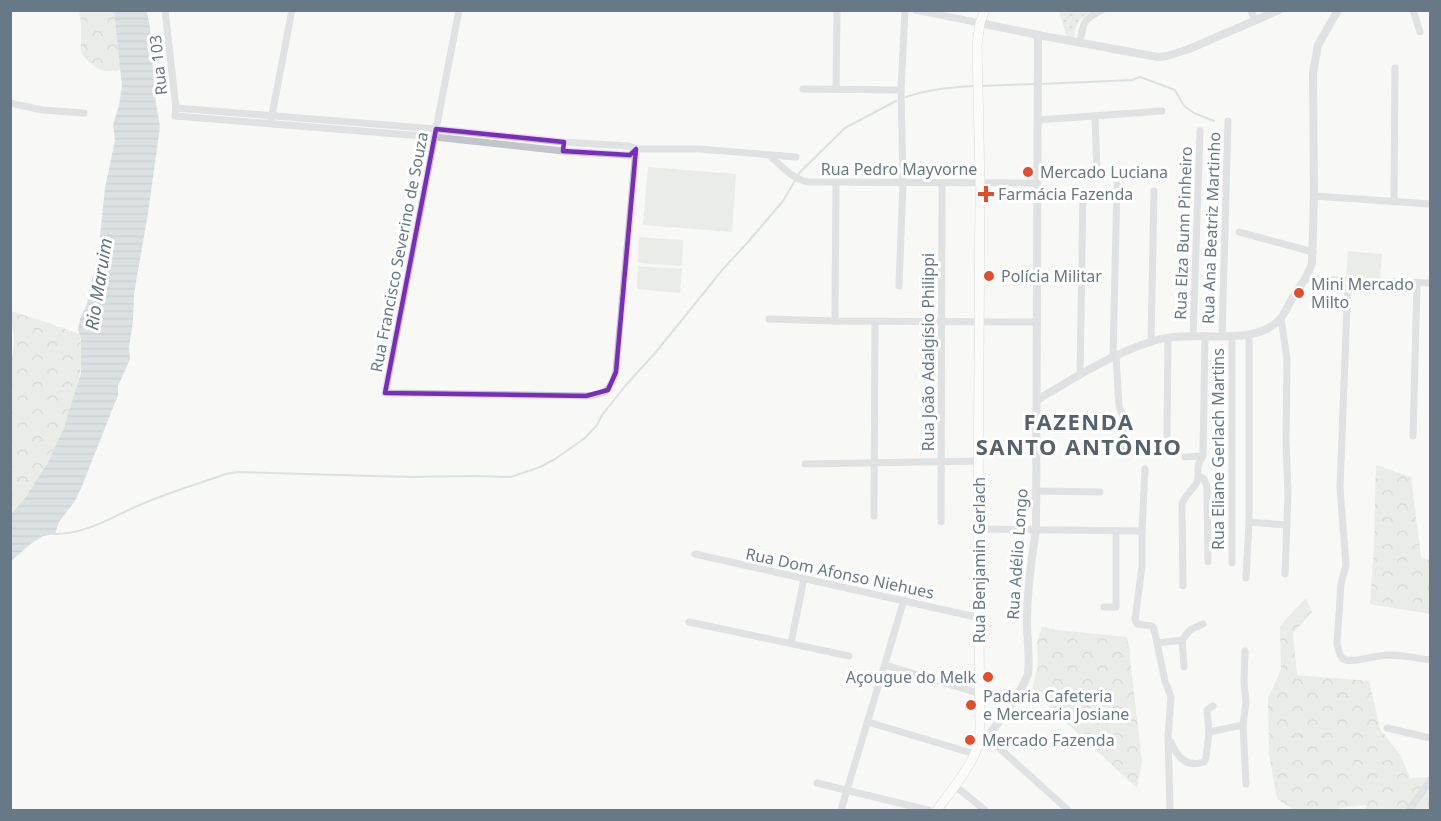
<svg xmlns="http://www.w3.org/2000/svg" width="1441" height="821" viewBox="0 0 1441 821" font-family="'Noto Sans',sans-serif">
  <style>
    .green { fill: #d8ddd4 }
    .forest { fill: url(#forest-crowns) }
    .park { fill: url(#park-dots) }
    .water { fill: url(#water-rules) }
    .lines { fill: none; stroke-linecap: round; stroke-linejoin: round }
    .stream { stroke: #b8c5c9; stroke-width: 2 }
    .secondary-casing { stroke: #b3b9bd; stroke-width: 10 }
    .minor { stroke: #c1c5c9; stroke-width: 7 }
    .tertiary { stroke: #c1c5c9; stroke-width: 8 }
    .secondary { stroke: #fff; stroke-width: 9 }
    .marked { fill: none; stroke: #7b2cbf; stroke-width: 4.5; stroke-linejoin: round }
    .poi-dot { fill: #e34d29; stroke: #fff; stroke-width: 2 }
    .labels { text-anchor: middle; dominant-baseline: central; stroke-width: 6; stroke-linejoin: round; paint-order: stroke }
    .street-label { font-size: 16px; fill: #677986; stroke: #fff }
    .poi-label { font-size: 16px; fill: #677986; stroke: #fff; text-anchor: start }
    .water-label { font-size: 18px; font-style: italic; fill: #5e747b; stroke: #fff }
    .district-label { font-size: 22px; font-weight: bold; letter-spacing: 1.5px; fill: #55626b; stroke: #fff }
  </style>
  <defs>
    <pattern id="forest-crowns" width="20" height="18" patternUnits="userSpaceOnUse" patternTransform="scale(1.5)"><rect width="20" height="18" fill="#d8ddd4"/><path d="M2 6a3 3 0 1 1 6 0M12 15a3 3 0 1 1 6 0" fill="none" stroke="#b3b8b2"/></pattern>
    <pattern id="park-dots" width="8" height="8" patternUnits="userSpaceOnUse" patternTransform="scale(1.5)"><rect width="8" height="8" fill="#d8ddd4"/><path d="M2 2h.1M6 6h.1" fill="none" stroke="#b3b8b2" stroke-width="1.8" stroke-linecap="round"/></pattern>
    <pattern id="water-rules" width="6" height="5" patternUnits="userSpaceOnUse" patternTransform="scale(1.5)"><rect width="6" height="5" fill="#b8c5c9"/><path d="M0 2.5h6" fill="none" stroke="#99a5a9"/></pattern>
  </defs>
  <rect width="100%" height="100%" fill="#f8f8f5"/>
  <g class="green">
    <polygon points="648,167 736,174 732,232 643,225"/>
    <polygon points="639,237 683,240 682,266 638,263"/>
    <polygon points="1348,251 1382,254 1380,278 1346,275"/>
    <polygon points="638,266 682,269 680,293 637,289"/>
  </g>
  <g class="forest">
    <path d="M 79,11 L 114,11 L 121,70 C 100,73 95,69 81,53 L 81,22 Z"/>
    <path d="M 11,311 L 46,322 L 79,334 C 92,378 53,461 26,497 C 22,503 16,508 11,514 L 10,367 C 12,357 15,347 14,337 C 13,328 11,321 11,311 Z"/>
    <polygon points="1376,465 1411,477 1421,557 1430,560 1430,614 1370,604 1374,546"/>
    <polygon points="1306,598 1312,612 1293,633 1297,675 1369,681 1380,729 1401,756 1410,778 1430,777 1430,810 1366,810 1366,805 1323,810 1294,810 1277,799 1269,754 1268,698 1281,670 1280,626"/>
    <polygon points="1042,627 1057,630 1127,637 1130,650 1130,659 1142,762 1137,788 1032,691 1038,664 1037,642"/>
  </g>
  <path class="park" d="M 1059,11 L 1094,11 C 1079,17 1076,23 1074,38 L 1067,37 Z"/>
  <polygon class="water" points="114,11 147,11 150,28 155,97 160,127 148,213 134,294 133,320 129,348 130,359 118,386 118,395 82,486 75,501 59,522 55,534 43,536 32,543 11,561 11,514 26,497 48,462 64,428 81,373 81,339 78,330 80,319 87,304 89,290 95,269 99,246 105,188 115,140 113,125 119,105 122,86"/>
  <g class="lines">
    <g class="stream">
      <polyline points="1040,84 1132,80 1140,77 1175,90 1184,106 1194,113 1214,121"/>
      <polyline points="980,86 1035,84"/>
      <path d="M 906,97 C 928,89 952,87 975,86"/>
      <path d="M 54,534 C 85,534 106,520 133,508 C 163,494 195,485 226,474 L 238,472 L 409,477 L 476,476 L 511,477 L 540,467 L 555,459 L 585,438 L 597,425 L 602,415 L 626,385 L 656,352 L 723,269 L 748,242 L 783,201 L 800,172 L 845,128 L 896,101"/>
    </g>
    <g class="secondary-casing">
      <path id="secondary" d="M 937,810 C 951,791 978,759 980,736 L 978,529 L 980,183 L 977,44 L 980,23 L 985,10"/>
    </g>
    <g class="minor">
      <polyline points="165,10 176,108 175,116 435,137 563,151 630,155 636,149"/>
      <path d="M 459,10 L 385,393 L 586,396 C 605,395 611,390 616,372 L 636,149"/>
      <polyline points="915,10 980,23"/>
      <polyline points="1251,10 1255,21"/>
      <polyline points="1413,10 1420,32"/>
      <path d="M 1080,43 C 1083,23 1083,19 1102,10"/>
      <polyline points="803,89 901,90"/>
      <polyline points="836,89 837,10"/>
      <polyline points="10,103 42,110 84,113"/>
      <polyline points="176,108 436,129 564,142 629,146 636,149 699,149 796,157"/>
      <polyline points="1095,116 1097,174"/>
      <polyline points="271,120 292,10"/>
      <polyline points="1038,120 1162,111"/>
      <path d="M 770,156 C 781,166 793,179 808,182 L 1038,183"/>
      <polyline points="1314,196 1430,204"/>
      <polyline points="1394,202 1395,68"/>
      <polyline points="1239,232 1313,252"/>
      <polyline points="1305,279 1430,283"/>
      <path d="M 1348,280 L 1340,488 L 1346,565 L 1341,584 L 1337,644 C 1338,648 1339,655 1342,658 C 1349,664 1370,657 1379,656 C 1395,653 1414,658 1430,660"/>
      <polyline points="899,286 903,183 901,90 905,10"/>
      <polyline points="1281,318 1287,359 1286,441 1288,493 1285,574"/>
      <polyline points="769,319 835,321 1037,322"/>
      <polyline points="835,321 836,182"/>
      <polyline points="1193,336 1200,131"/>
      <polyline points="1222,336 1228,121"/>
      <polyline points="1151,342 1154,191"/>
      <polyline points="1116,356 1119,407 1123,415 1125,449"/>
      <polyline points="1113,357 1117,185"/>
      <polyline points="1080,375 1083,191"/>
      <polyline points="1167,435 1168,338"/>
      <polyline points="1413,436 1417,283"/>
      <polyline points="1185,457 1203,456"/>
      <polyline points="805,464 979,461"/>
      <polyline points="1145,469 1142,531 1142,566 1135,620 1137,624 1152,626 1154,629 1165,681 1171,697 1168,737 1170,810"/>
      <polyline points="1199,476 1204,479 1207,487 1208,562"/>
      <polyline points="1037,491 1100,492"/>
      <polyline points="874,516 875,322"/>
      <polyline points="941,522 942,183"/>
      <polyline points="1249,522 1287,525"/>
      <polyline points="978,529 1142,531"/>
      <polyline points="695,554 980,618"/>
      <polyline points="1232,563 1232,336"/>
      <polyline points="1246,578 1249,522 1249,335"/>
      <path d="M 1183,586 L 1182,505 C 1184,495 1191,492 1196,484 C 1202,473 1193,470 1203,456 L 1205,336"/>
      <polyline points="1104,607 1116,607 1116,531"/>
      <polyline points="689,622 849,656"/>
      <polyline points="1182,640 1184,667"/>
      <polyline points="791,643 804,579"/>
      <polyline points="1158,643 1182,640 1190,630 1203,624"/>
      <polyline points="1245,651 1244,682 1246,702 1243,725 1246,784"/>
      <polyline points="885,665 981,694"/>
      <polyline points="868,722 975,754"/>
      <polyline points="1387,728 1430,738"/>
      <polyline points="1209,732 1207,710 1213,706"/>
      <polyline points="987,737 1068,810"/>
      <path d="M 1171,742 C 1177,757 1187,768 1204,762 L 1206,758 L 1209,732 L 1243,725"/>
      <polyline points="817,783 928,810"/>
      <polyline points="954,785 985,810"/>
      <polyline points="841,810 904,600"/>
      <polyline points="1409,810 1430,781"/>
    </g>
    <g class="tertiary">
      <polyline points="980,23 1038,35 1158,57 1167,56 1189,49 1279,10"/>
      <path d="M 1037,400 C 1076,377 1116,351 1160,339 C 1195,330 1255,348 1280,319 C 1285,313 1288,306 1292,299 C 1299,287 1308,277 1312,263 L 1314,196 L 1313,73 L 1318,45 L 1338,10"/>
      <path d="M 979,744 C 989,739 1026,685 1028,673 C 1030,656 1027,639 1027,622 C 1027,591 1031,561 1036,530 L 1038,35"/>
    </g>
    <use href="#secondary" class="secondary"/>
  </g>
  <path d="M0 0H1441V821H0ZM 436,129 L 564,142 L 563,151 L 630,155 L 636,149 L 616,372 L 608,390 L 586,396 L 385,393 Z" fill="#f8f8f5" fill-opacity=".55" fill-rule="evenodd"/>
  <path class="marked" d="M 436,129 L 564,142 L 563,151 L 630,155 L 636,149 L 616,372 L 608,390 L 586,396 L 385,393 Z"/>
  <g class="poi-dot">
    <circle cx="1028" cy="172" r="6"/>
    <path d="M983 185h6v6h6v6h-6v6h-6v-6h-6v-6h6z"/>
    <circle cx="989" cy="276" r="6"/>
    <circle cx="1299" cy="293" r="6"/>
    <circle cx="988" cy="677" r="6"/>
    <circle cx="971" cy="705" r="6"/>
    <circle cx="970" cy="740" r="6"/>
  </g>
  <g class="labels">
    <g class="street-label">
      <text transform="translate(158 65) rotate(-96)">Rua 103</text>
      <text x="899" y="169">Rua Pedro Mayvorne</text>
      <text transform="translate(1211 228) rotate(-88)">Rua Ana Beatriz Martinho</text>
      <text transform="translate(1183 233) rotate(-88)">Rua Elza Bunn Pinheiro</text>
      <text transform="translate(399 252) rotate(-79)">Rua Francisco Severino de Souza</text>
      <text transform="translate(928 352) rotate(-90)">Rua João Adalgísio Philippi</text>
      <text transform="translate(1218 449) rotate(-90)">Rua Eliane Gerlach Martins</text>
      <text transform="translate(1017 554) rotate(-86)">Rua Adélio Longo</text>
      <text transform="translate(979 560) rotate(-90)">Rua Benjamin Gerlach</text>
      <text transform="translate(840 573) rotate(12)">Rua Dom Afonso Niehues</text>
    </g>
    <g class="poi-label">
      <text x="1040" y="172">Mercado Luciana</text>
      <text x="998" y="194">Farmácia Fazenda</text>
      <text x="1001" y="276">Polícia Militar</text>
      <text x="1311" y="284">Mini Mercado<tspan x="1311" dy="18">Milto</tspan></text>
      <text x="976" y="677" text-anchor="end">Açougue do Melk</text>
      <text x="983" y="696">Padaria Cafeteria<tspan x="983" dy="18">e Mercearia Josiane</tspan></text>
      <text x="982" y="740">Mercado Fazenda</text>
    </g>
    <g class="water-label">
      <text transform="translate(98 284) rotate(-81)">Rio Maruim</text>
    </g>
    <g class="district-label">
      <text x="1079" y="421">FAZENDA<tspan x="1079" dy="25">SANTO ANTÔNIO</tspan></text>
    </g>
  </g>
  <rect width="1441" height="821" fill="none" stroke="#677986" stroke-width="24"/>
</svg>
